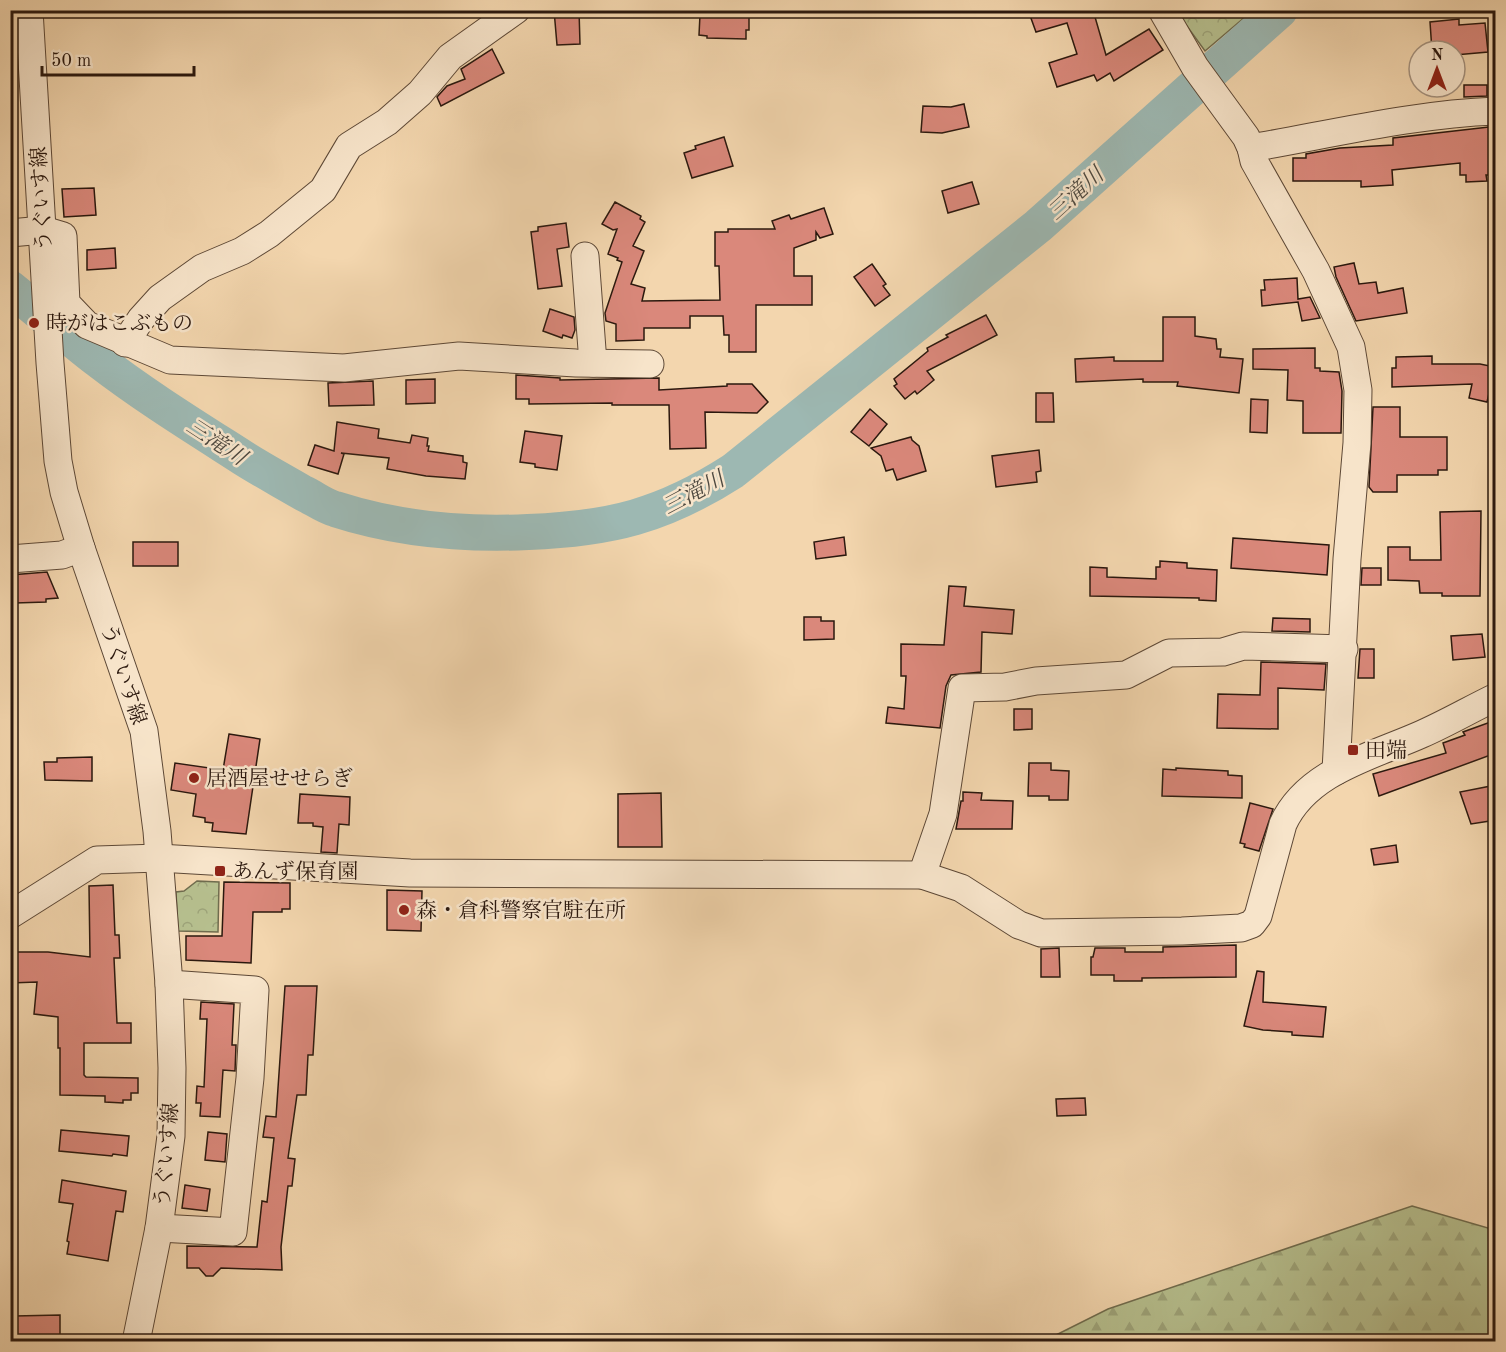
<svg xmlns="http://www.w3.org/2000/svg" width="1506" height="1352" font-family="'Old Standard TT','Noto Serif JP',serif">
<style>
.forest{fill:url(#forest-firs);stroke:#706c4e;stroke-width:1.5}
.park{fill:url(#park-crowns);stroke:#706c4e;stroke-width:1.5}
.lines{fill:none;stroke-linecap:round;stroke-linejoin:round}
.river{stroke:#9db8b2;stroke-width:36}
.building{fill:#da887b;stroke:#2b180e;stroke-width:1.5}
.minor-casing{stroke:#5d4836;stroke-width:29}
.minor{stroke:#f7e4ca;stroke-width:27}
.poi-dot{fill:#8f2418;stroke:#f7e4ca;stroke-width:2}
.labels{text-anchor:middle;stroke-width:5;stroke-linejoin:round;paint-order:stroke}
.street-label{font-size:21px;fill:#2b180e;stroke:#f7e4ca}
.poi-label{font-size:21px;fill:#2b180e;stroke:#f7e4ca;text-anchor:start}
.water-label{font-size:22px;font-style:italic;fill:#4d483f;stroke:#f7e4ca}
</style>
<defs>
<pattern id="forest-firs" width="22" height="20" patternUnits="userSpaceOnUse" patternTransform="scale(1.5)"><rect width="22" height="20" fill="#b6bf8e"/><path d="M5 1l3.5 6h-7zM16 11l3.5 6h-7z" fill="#9da379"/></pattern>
<pattern id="park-crowns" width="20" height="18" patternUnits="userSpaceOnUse" patternTransform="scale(1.5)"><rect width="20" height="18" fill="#b6bf8e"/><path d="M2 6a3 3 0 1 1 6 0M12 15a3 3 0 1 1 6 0" fill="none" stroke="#9da379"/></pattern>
</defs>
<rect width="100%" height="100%" fill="#f3d6ae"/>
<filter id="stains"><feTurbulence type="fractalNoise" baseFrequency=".00333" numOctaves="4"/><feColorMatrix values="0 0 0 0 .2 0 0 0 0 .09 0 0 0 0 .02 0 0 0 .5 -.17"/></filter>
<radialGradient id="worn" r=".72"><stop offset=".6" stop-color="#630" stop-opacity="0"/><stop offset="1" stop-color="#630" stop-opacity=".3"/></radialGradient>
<!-- forest -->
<polygon class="forest" points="1412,1206 1495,1230 1495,1341 1044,1341 1108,1309"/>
<!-- park -->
<g class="park">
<polygon points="1176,11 1252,11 1205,51"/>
<polygon points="197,881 219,882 218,932 178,931 176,892 184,891"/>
</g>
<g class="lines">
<!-- river -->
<path class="river" d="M10,288C40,312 68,337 98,360C142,394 190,424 237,454C258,468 281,480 303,493C314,498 324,506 335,509C397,529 463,535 528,532C610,529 663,516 733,471L1038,226L1280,10"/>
</g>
<!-- building -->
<g class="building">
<polygon points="554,10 579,10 580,44 557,45"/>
<polygon points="706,10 749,10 749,30 746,30 746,39 707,38 707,36 699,35 700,15 706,15"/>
<polygon points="1028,10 1093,10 1106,55 1149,29 1163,50 1114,81 1110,73 1097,81 1094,75 1057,87 1049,63 1077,54 1067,23 1036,32"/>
<polygon points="1459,19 1459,25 1485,23 1488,52 1455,55 1455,51 1432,51 1430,22"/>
<polygon points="492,49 504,73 441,106 437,97 447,86 465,79 461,69"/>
<polygon points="1464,85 1487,85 1487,96 1464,97"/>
<polygon points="964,104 969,127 942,133 921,132 923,106 951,107"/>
<polygon points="1489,127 1496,128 1496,152 1492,152 1492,175 1486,175 1487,181 1466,182 1466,175 1460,175 1460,163 1392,170 1393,185 1361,187 1361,181 1293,181 1293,158 1306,158 1306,154 1340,148 1393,145 1393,138"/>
<polygon points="724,137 733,166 692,178 684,153 696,149 695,146"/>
<polygon points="972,182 979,204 948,213 942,191"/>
<polygon points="94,188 96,215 64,217 62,189"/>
<polygon points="615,202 641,216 640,219 645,222 633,246 644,251 631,284 645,288 642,301 720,300 719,266 715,266 715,232 728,232 728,229 775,229 772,221 789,215 791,219 824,208 833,234 820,238 816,232 816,240 794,248 794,276 812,276 812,305 756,305 756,352 729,352 729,335 724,335 723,316 690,316 690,328 644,328 644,340 616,341 616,324 606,321 605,313 622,262 617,260 618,258 608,254 617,229 613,230 602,224"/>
<polygon points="566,223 569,247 557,249 562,286 538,289 531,232 538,231 538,227"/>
<polygon points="115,248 116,268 87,270 87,250"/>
<polygon points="1354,263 1359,284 1376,282 1378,293 1403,288 1407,313 1356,321 1336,277 1334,267"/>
<polygon points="872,264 886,284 883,286 890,295 875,306 854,277"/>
<polygon points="1297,278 1298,299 1310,297 1320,318 1302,321 1298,302 1262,306 1261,290 1265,290 1264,280"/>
<polygon points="550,309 574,317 575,330 572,338 563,335 562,338 543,331"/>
<polygon points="986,315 997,335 927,371 934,380 917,394 915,391 905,399 894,386 897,384 894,379 928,351 927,348 948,337 946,335"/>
<polygon points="1163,317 1195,317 1195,336 1216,339 1217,349 1221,349 1220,357 1243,359 1239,393 1177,386 1178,382 1143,382 1143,379 1076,382 1075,359 1114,357 1114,361 1163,361"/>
<polygon points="1315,348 1315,368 1320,368 1320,371 1339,372 1342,391 1341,433 1303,433 1303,401 1287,400 1288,370 1253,369 1253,349"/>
<polygon points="1432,356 1432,364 1480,364 1495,367 1487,402 1469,398 1472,384 1392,387 1392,368 1396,368 1396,357"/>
<polygon points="516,375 560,378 560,380 659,378 659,390 727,386 727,384 752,384 768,402 757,413 705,412 706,448 670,449 669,405 612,405 612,403 529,404 529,399 516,399"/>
<polygon points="435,379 435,403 406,404 406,380"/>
<polygon points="373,381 374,405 329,406 328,383"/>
<polygon points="1036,393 1053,393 1054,422 1036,422"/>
<polygon points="1251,399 1268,400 1267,433 1250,432"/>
<polygon points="1373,407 1400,407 1400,437 1447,437 1447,470 1438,470 1438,475 1397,475 1397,492 1373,492 1369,487"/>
<polygon points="870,409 887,424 869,446 851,432"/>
<polygon points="337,422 379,429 378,438 410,443 412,435 428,438 427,446 429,446 428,451 463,456 463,462 467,463 465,479 426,476 387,469 389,458 341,453 344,454 338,474 308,465 315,445 334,451"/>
<polygon points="525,431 562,436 557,470 535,467 535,464 520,462"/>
<polygon points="911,437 912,440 919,446 926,471 897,480 893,469 886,471 881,456 871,448"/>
<polygon points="1039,450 1041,471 1036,472 1037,482 996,487 992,456"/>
<polygon points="1481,511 1480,596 1442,596 1442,593 1420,593 1419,581 1388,580 1388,547 1410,547 1410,560 1441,560 1440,512"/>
<polygon points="844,537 846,555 816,559 814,542"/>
<polygon points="1233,538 1329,545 1327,575 1231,568"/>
<rect x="133" y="542" width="45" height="24"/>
<polygon points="1160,561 1187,563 1187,568 1217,570 1216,601 1199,600 1199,598 1090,596 1090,567 1107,568 1107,577 1156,579 1156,567 1160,567"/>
<polygon points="1362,568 1381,568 1381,585 1361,585"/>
<polygon points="47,572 58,598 46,599 46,602 15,603 15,601 10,601 10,575"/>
<polygon points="949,586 966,587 964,606 1014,610 1012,634 982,632 981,672 951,675 946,686 940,728 886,723 888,707 904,709 906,676 901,676 901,644 944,645"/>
<polygon points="804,617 821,617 821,621 834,621 834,639 804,640"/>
<polygon points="1273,618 1310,619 1310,632 1272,631"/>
<polygon points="1482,634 1485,657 1453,660 1451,636"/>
<polygon points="1360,649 1374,649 1374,678 1358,678"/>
<polygon points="1261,662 1326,664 1324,690 1278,688 1278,729 1217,728 1218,694 1260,695"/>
<polygon points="1014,709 1032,709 1032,729 1014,730"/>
<polygon points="1496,720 1496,753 1379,796 1373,774 1446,753 1443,743 1465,735 1463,732"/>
<polygon points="229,734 260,739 246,834 212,831 213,823 205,822 205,818 193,816 196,794 171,790 175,763 223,770"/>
<polygon points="92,757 92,781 45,780 44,762 57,762 57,758"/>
<polygon points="1029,763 1051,763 1051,770 1069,771 1068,800 1049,800 1049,796 1028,796"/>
<polygon points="1176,768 1228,771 1228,775 1242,776 1242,798 1162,796 1163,769 1176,770"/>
<polygon points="1496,785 1496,820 1471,824 1460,792"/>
<polygon points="963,792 982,793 981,800 1013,801 1012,829 956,829 961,801 963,801"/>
<polygon points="661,793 662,847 618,847 618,794"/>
<polygon points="300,794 350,797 349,825 339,824 337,853 321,852 323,827 313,826 313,823 298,823"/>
<polygon points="1250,803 1273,809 1259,851 1244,847 1245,844 1240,843"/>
<polygon points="1396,845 1398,862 1374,865 1371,849"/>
<polygon points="224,882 290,883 290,909 282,909 282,912 253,912 251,963 186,960 186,936 222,936"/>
<polygon points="113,885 115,935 119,935 120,958 114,958 117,1023 131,1023 131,1043 84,1043 84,1075 86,1077 138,1078 138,1093 131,1093 131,1100 123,1100 123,1103 105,1102 105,1096 60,1095 60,1048 58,1048 58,1017 34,1014 37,982 10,983 10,952 48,952 90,957 89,886"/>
<polygon points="387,890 422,891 421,931 387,930"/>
<polygon points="1236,945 1236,977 1142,978 1142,981 1114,981 1114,975 1091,975 1091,957 1093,957 1095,948 1125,948 1125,952 1163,952 1163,947"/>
<polygon points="1059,948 1060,977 1041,977 1041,949"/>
<polygon points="1257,971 1264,972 1263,1002 1326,1007 1323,1037 1292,1035 1292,1032 1263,1030 1244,1026"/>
<polygon points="285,986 317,986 313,1055 308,1055 306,1095 297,1095 288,1158 295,1159 292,1186 288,1186 281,1247 282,1270 221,1268 213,1276 206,1276 199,1268 187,1268 187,1246 257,1247 262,1201 267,1202 274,1138 263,1137 266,1116 276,1117"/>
<polygon points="201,1002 234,1004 232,1045 236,1045 235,1071 223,1070 220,1117 200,1116 201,1103 196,1103 197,1086 204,1087 207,1019 200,1019"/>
<polygon points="1085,1098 1086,1115 1057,1116 1056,1099"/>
<polygon points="61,1130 129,1136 127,1156 113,1154 112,1156 59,1151"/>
<polygon points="208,1132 227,1134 225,1162 205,1160"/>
<polygon points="62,1180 126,1191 123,1212 116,1211 108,1261 67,1254 69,1242 67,1241 73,1204 59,1202"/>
<polygon points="185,1185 210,1189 207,1211 182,1208"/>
<polygon points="60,1315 60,1341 16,1341 15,1316"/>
</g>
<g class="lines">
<defs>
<g id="minor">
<polyline points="29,10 50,363 58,461 64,492 81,548 144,731 157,831 169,984 172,1068 171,1136 159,1228 136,1342"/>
<polyline points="1162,10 1195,67 1246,137 1251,148 1254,161 1316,271 1351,347 1358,390 1357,443 1347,559 1336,771"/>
<path d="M1251,148C1332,134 1414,114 1496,111"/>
<polyline points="10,233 43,230 63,236 66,303 87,325 170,360 344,368 459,356 576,363 650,364"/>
<polyline points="585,256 593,363"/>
<polyline points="125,343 141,319 160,298 202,268 242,251 269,234 323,190 349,146 387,122 420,93 450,57 516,10"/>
<polyline points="10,559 62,555 81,548"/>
<polyline points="922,875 943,814 962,688 1005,687 1036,681 1126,675 1169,653 1223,652 1243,646 1344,649"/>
<path d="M10,915L97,860L159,858L410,873L922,875L961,888L1019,925L1041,933L1182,931L1241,928L1252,924L1258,916L1283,824C1307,771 1373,756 1422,734C1447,723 1471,709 1496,697"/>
<polyline points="159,1228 233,1232 250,1078 255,990 169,984"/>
</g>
</defs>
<!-- minor casing -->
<use href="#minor" class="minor-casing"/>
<!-- minor -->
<use href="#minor" class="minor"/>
</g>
<!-- markers -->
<g class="poi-dot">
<circle cx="34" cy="323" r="6"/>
<rect x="1347" y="744" width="12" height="12" rx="3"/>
<circle cx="194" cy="778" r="6"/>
<rect x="214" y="865" width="12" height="12" rx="3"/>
<circle cx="404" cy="910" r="6"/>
</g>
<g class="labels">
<!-- street labels -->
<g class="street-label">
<text transform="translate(41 199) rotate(-93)" y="7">うぐいす線</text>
<text transform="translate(124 674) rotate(72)" y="7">うぐいす線</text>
<text transform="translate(166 1155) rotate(-85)" y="7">うぐいす線</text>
</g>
<!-- poi labels -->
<g class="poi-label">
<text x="46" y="330">時がはこぶもの</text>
<text x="1365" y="757">田端</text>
<text x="206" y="785">居酒屋せせらぎ</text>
<text x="232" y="878">あんず保育園</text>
<text x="416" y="917">森・倉科警察官駐在所</text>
</g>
<!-- water labels -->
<g class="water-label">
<text transform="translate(1075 193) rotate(-42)" y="8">三滝川</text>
<text transform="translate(217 441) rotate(33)" y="8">三滝川</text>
<text transform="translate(693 492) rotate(-28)" y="8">三滝川</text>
</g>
</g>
<!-- margin -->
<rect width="1506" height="1352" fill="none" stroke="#f3d6ae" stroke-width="36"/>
<rect x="12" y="12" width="1482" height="1328" fill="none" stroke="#2b180e" stroke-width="3"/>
<rect x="18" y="18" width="1470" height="1316" fill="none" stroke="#2b180e" stroke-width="1.5"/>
<!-- north arrow -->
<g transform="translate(1437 69)"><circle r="28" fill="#f7e4ca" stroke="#a5927f" stroke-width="1.5"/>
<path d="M0-4.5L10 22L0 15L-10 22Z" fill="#8f2418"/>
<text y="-9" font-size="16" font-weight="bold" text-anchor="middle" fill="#2b180e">N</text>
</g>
<!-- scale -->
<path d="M42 66v9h152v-9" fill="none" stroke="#2b180e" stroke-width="3"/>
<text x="51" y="66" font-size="18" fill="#2b180e" stroke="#f7e4ca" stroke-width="4.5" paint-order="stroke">50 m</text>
<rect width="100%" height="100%" filter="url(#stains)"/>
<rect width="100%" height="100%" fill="url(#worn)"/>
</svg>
